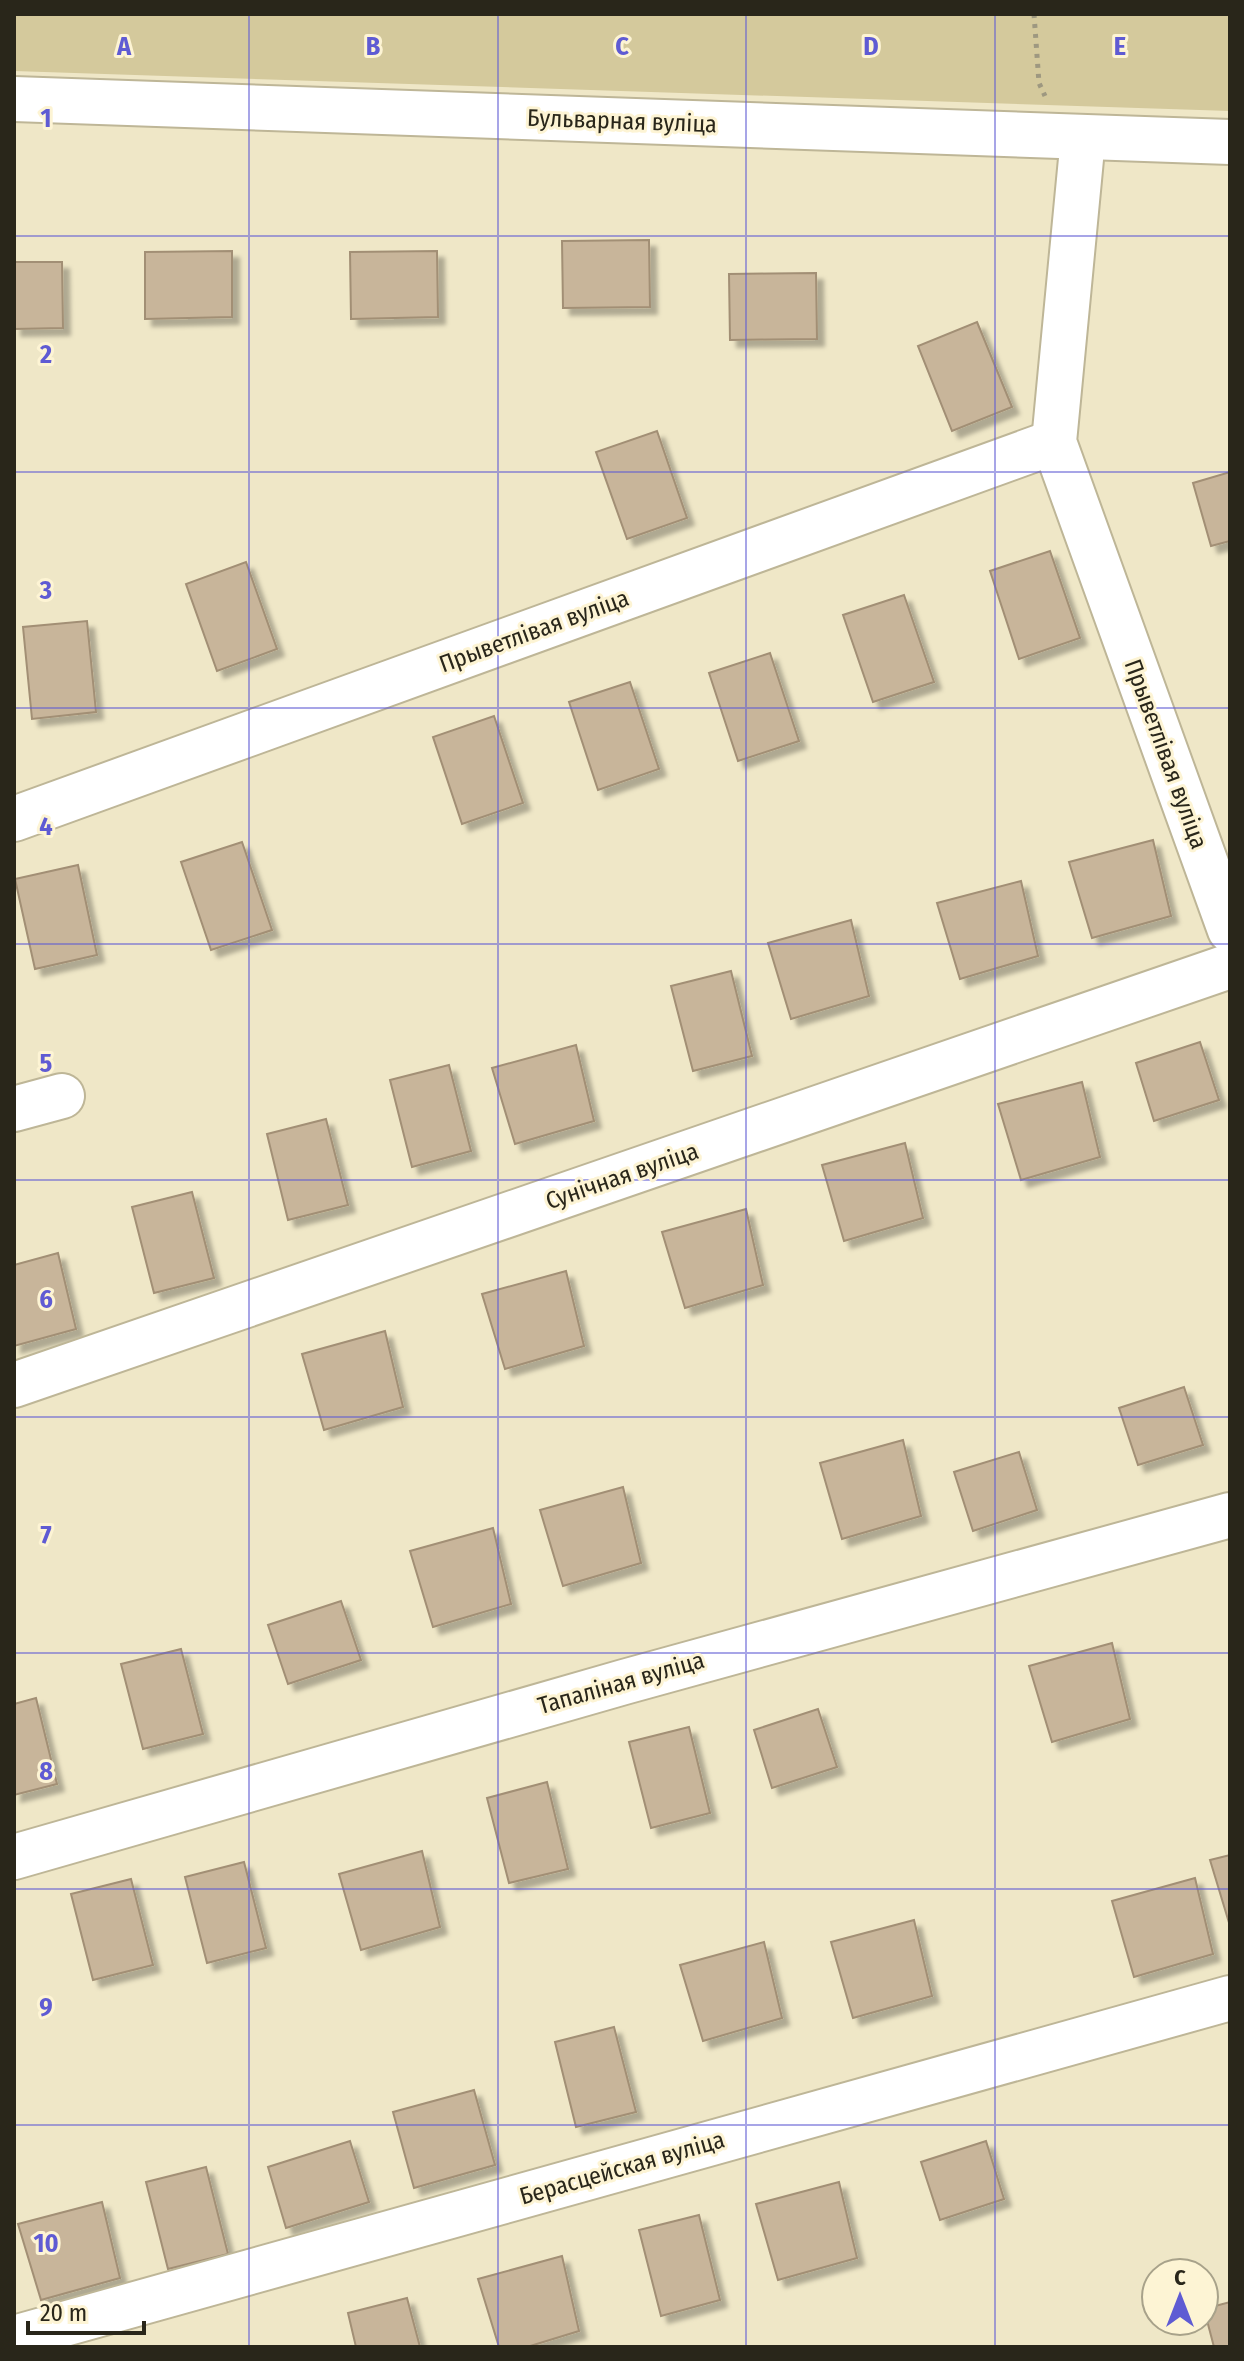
<svg xmlns="http://www.w3.org/2000/svg" width="1244" height="2361" font-family="'Fira Sans Condensed',sans-serif">
<style>
.green{fill:#d4c99c}
.building{fill:#c8b59a;stroke:#a28f75;stroke-width:2;filter:url(#shadow)}
.lines{fill:none;stroke-linecap:round;stroke-linejoin:round}
.minor-casing{stroke:#beb697;stroke-width:48}
.path{stroke:#9e9880;stroke-width:5;stroke-dasharray:4 6;stroke-linecap:butt}
.minor{stroke:#fff;stroke-width:44}
.grid{fill:none;stroke:#5f5bd3;stroke-width:2;stroke-opacity:0.55}
.labels{text-anchor:middle;stroke-width:6;stroke-linejoin:round;paint-order:stroke}
.street-label{font-size:24px;fill:#29261a;stroke:#fdf4d4}
.grid-label{font-size:26px;text-anchor:middle;font-weight:bold;fill:#5f5bd3;stroke:#fdf4d4;stroke-width:6;stroke-linejoin:round;paint-order:stroke}
</style>
<defs>
<filter id="shadow"><feDropShadow dx="7" dy="7" stdDeviation="2" flood-color="#0004"/></filter>
</defs>
<rect width="100%" height="100%" fill="#efe7c7"/>
<!-- green -->
<polygon class="green" points="14,14 1230,14 1230,111 14,71"/>
<!-- building -->
<g class="building">
<polygon points="649,240 650,307 563,308 562,241"/>
<polygon points="232,251 232,317 145,319 145,252"/>
<polygon points="437,251 438,317 351,319 350,252"/>
<polygon points="14,262 62,262 63,328 14,329"/>
<polygon points="816,273 817,339 730,340 729,274"/>
<polygon points="977,322 1012,407 952,431 918,346"/>
<polygon points="657,431 687,518 627,539 596,452"/>
<polygon points="1230,472 1230,541 1211,546 1193,483"/>
<polygon points="1050,551 1080,638 1019,659 990,571"/>
<polygon points="246,562 277,649 217,671 186,584"/>
<polygon points="904,595 934,682 873,702 843,615"/>
<polygon points="87,621 96,712 32,719 23,627"/>
<polygon points="770,653 799,741 738,761 709,673"/>
<polygon points="630,682 659,769 598,790 569,702"/>
<polygon points="494,716 523,803 462,824 433,737"/>
<polygon points="1153,840 1171,916 1092,938 1069,862"/>
<polygon points="242,842 272,930 211,950 181,862"/>
<polygon points="78,865 97,955 35,969 15,879"/>
<polygon points="1021,881 1038,956 960,979 937,903"/>
<polygon points="851,920 869,996 791,1019 768,943"/>
<polygon points="731,971 752,1056 693,1071 671,986"/>
<polygon points="1200,1042 1219,1100 1154,1121 1136,1063"/>
<polygon points="576,1045 594,1121 515,1144 492,1068"/>
<polygon points="449,1065 471,1151 412,1167 390,1080"/>
<polygon points="1082,1082 1100,1157 1021,1180 998,1104"/>
<polygon points="326,1119 348,1205 288,1220 267,1134"/>
<polygon points="905,1143 923,1218 844,1241 822,1165"/>
<polygon points="192,1192 214,1278 154,1293 132,1207"/>
<polygon points="746,1209 763,1285 685,1308 662,1232"/>
<polygon points="58,1253 76,1329 14,1346 14,1265"/>
<polygon points="566,1271 584,1346 505,1369 482,1294"/>
<polygon points="385,1331 403,1407 324,1430 302,1354"/>
<polygon points="1184,1387 1203,1445 1138,1465 1119,1408"/>
<polygon points="903,1440 921,1516 842,1539 820,1463"/>
<polygon points="1019,1452 1037,1510 973,1531 954,1472"/>
<polygon points="623,1487 641,1563 563,1586 540,1510"/>
<polygon points="493,1528 511,1604 433,1627 410,1551"/>
<polygon points="341,1601 361,1660 288,1684 268,1625"/>
<polygon points="1112,1643 1130,1719 1052,1742 1029,1666"/>
<polygon points="181,1649 203,1734 143,1749 121,1664"/>
<polygon points="36,1698 57,1784 14,1795 14,1704"/>
<polygon points="818,1709 837,1767 772,1788 754,1730"/>
<polygon points="689,1727 710,1813 651,1828 629,1742"/>
<polygon points="547,1782 568,1869 509,1883 487,1798"/>
<polygon points="422,1851 440,1927 361,1950 339,1874"/>
<polygon points="1230,1855 1230,1926 1210,1860"/>
<polygon points="244,1862 266,1948 207,1963 185,1877"/>
<polygon points="1195,1878 1213,1954 1134,1977 1112,1901"/>
<polygon points="131,1879 153,1965 93,1980 71,1894"/>
<polygon points="914,1920 932,1996 853,2018 831,1942"/>
<polygon points="764,1942 782,2018 703,2041 680,1965"/>
<polygon points="614,2027 636,2112 576,2127 555,2042"/>
<polygon points="474,2090 495,2165 414,2188 393,2112"/>
<polygon points="350,2141 369,2202 286,2228 268,2167"/>
<polygon points="986,2141 1004,2199 940,2220 921,2162"/>
<polygon points="206,2167 228,2254 168,2269 146,2182"/>
<polygon points="839,2182 857,2258 778,2280 756,2204"/>
<polygon points="102,2202 120,2278 41,2300 18,2224"/>
<polygon points="699,2215 720,2300 661,2316 639,2230"/>
<polygon points="562,2256 579,2331 527,2347 499,2347 478,2279"/>
<polygon points="407,2298 420,2347 356,2347 348,2313"/>
<polygon points="1230,2302 1230,2347 1214,2347 1204,2309"/>
</g>
<g class="lines">
<defs>
<g id="minor">
<polyline points="14,99 1230,142"/>
<polyline points="1083,138 1054,442 1230,930"/>
<polyline points="14,819 1054,442"/>
<polyline points="14,1109 62,1096"/>
<polyline points="14,1385 1230,966"/>
<polyline points="14,1857 624,1682 1230,1515"/>
<polyline points="14,2338 1230,1998"/>
</g>
</defs>
<!-- minor casing -->
<use href="#minor" class="minor-casing"/>
<!-- path -->
<polyline class="path" points="1034,14 1039,83 1045,96"/>
<!-- minor -->
<use href="#minor" class="minor"/>
</g>
<!-- grid -->
<path class="grid" d="M249,14V2347M498,14V2347M746,14V2347M995,14V2347M14,236H1230M14,472H1230M14,708H1230M14,944H1230M14,1180H1230M14,1417H1230M14,1653H1230M14,1889H1230M14,2125H1230"/>
<g class="labels">
<!-- street labels -->
<g class="street-label">
<text transform="translate(622 121) rotate(2)" y="8">Бульварная вуліца</text>
<text transform="translate(534 631) rotate(-20)" y="8">Прыветлівая вуліца</text>
<text transform="translate(1166 754) rotate(70)" y="8">Прыветлівая вуліца</text>
<text transform="translate(622 1176) rotate(-19)" y="8">Сунічная вуліца</text>
<text transform="translate(621 1683) rotate(-16)" y="8">Тапаліная вуліца</text>
<text transform="translate(622 2168) rotate(-16)" y="8">Берасцейская вуліца</text>
</g>
</g>
<g class="grid-label">
<text x="124" y="55">A</text>
<text x="373" y="55">B</text>
<text x="622" y="55">C</text>
<text x="871" y="55">D</text>
<text x="1120" y="55">E</text>
<text x="46" y="127">1</text>
<text x="46" y="363">2</text>
<text x="46" y="599">3</text>
<text x="46" y="835">4</text>
<text x="46" y="1072">5</text>
<text x="46" y="1308">6</text>
<text x="46" y="1544">7</text>
<text x="46" y="1780">8</text>
<text x="46" y="2016">9</text>
<text x="46" y="2252">10</text>
</g>
<!-- border -->
<rect width="1244" height="2361" fill="none" stroke="#29261a" stroke-width="32"/>
<!-- north arrow -->
<g transform="translate(1180 2297)"><circle r="38" fill="#fdf4d4" stroke="#a8a28a" stroke-width="2"/>
<path d="M0-6L14 30L0 20L-14 30Z" fill="#5f5bd3"/>
<text y="-12" font-size="22" font-weight="bold" text-anchor="middle" fill="#29261a">С</text>
</g>
<!-- scale -->
<path d="M28 2321v12h116v-12" fill="none" stroke="#29261a" stroke-width="4"/>
<text x="40" y="2321" font-size="24" fill="#29261a" stroke="#fdf4d4" stroke-width="6" paint-order="stroke">20 m</text>
</svg>
